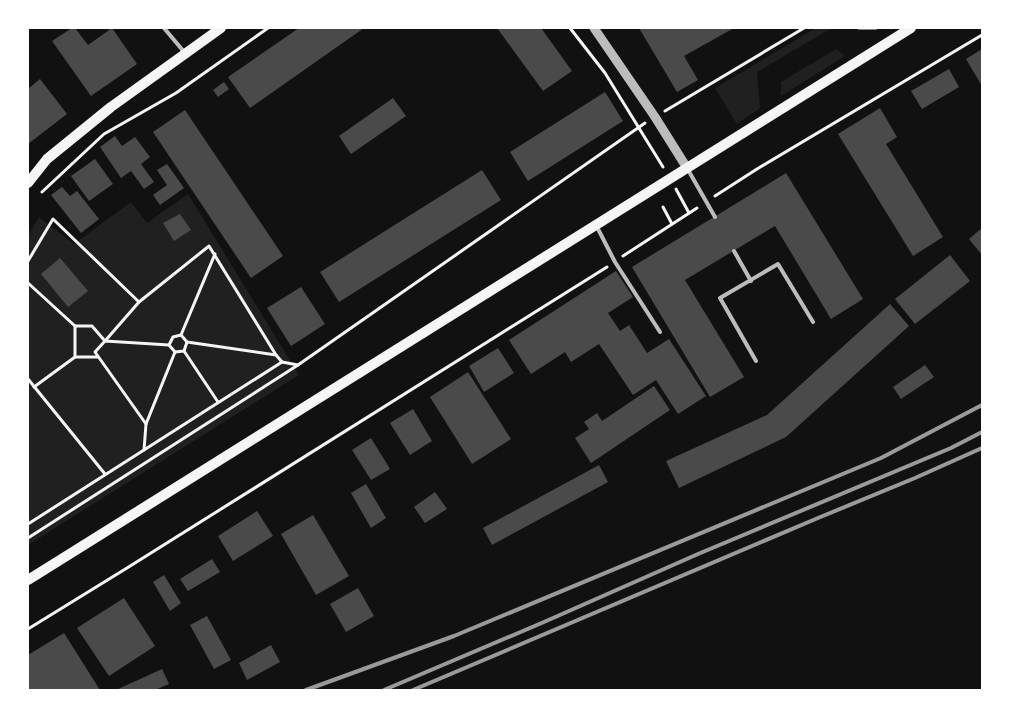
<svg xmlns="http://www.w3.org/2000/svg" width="1010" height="718" font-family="Lora,serif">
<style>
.green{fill:#202020}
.building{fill:#4a4a4a}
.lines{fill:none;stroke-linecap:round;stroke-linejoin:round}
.path{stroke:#f5f5f5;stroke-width:3}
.service{stroke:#bcbcbc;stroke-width:4}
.tertiary{stroke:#bcbcbc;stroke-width:9}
.secondary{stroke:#f5f5f5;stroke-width:10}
.rail{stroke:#9a9a9a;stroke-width:4}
</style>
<rect width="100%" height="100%" fill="#111"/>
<!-- green -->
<g class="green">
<polygon points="816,28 832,28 757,72 760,108 737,124 715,88"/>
<polygon points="836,49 845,56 781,96 781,82"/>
<polygon points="188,194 299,375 28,545 28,236 39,217 74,244 131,202 147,223"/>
</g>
<!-- building -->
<g class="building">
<polygon points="72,28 75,28 88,45 112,28 137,64 91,96 52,41"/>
<polygon points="299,28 364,28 250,108 228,77"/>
<polygon points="497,28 541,28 572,71 543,91"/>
<polygon points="639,28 734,28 684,56 698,80 677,92"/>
<polygon points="982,49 982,86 966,59"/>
<polygon points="949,69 959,87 922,109 911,91"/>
<polygon points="40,79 67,114 28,144 28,89"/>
<polygon points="224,82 229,89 218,97 213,90"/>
<polygon points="605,92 623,121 528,181 510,152"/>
<polygon points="393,98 406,116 351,154 339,136"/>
<polygon points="880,108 897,137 886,144 943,237 913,256 838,134"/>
<polygon points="185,110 283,256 251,278 153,132"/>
<polygon points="115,136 122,146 135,137 150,157 141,164 154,182 144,189 131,171 121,178 100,147"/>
<polygon points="95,159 113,184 89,201 71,176"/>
<polygon points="167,164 184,188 160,205 153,195 167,185 157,170"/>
<polygon points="482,170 501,200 339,302 320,272"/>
<polygon points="786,173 863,299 831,319 775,226 685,280 744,377 710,397 632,267"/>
<polygon points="62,187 70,196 77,191 99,219 81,233 51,195"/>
<polygon points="180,214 191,230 174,241 163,223"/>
<polygon points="982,228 982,255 969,239"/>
<polygon points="950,255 970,281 915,324 895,299"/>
<polygon points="60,258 88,291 68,307 41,274"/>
<polygon points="616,271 633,297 608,313 620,331 629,325 647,353 669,339 706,396 678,414 656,380 633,395 599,344 571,362 565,352 531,374 509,340"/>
<polygon points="301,287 325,324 291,346 267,308"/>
<polygon points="890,304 909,326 786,437 679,488 666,461 767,415"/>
<polygon points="498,348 514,373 484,392 469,366"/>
<polygon points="925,365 934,377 901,399 893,387"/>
<polygon points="468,372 511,439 472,464 430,397"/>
<polygon points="654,386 670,410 591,463 575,438 589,429 584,422 597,413 602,421"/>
<polygon points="413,409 432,441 410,455 390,423"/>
<polygon points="371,438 390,469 371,480 352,450"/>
<polygon points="599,465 608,482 492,545 483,528"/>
<polygon points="366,484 386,518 371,528 351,493"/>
<polygon points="435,492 447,509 425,523 414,507"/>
<polygon points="257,511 273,536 233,561 218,536"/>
<polygon points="313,515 349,576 316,595 281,534"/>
<polygon points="212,559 220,572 188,591 180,579"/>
<polygon points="164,575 181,603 170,611 153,582"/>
<polygon points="358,588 374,616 346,632 330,604"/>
<polygon points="124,598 155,646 109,676 77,628"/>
<polygon points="207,616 231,660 214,669 190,625"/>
<polygon points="64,633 100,690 28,690 28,655"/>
<polygon points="271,645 280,662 247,680 239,663"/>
<polygon points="162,669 169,684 155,690 116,690"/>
</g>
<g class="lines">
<!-- path -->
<g class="path">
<polyline points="570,28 605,73 663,167"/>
<polyline points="859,28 876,28"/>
<polyline points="665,111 804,28"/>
<polyline points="676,189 689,213"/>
<polyline points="42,192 104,134 176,93 268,28"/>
<polyline points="715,196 757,169 982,35"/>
<polyline points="663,207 672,224"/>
<polyline points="623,256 697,208"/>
<polyline points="28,261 53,219 139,302 209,246 276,355 282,362"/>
<polyline points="28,283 75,326 92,326 105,341 139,302"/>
<polyline points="75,326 75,357 98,357"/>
<polyline points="181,335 215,254"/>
<polygon points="181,335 187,342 184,351 175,352 169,345 173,337"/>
<polyline points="187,342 276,355"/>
<polyline points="184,351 218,402"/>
<polyline points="28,379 105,474"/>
<polyline points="34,387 75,357"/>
<polyline points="146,424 95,352 105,341 169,345"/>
<polyline points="144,450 146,424 175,352"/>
<polyline points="28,524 282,362 298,365"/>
<polyline points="28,538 298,365 645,123"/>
<polyline points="28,629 127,568 607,267"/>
</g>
<!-- service -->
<g class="service">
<polyline points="164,28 185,53"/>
<polyline points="687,168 715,217"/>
<polyline points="597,227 615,262 660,332"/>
<polyline points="734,251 751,281"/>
<polyline points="756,361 720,298 778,264 813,322"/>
</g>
<!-- tertiary -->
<polyline class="tertiary" points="594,28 655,117 687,168"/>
<!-- secondary -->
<g class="secondary">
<polyline points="28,183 47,159 111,107 221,28"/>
<polyline points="28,580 911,28"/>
</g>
<!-- rail -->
<g class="rail">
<polyline points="306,690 454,636 881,458 982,405"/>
<polyline points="384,690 544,622 698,554 951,448 982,432"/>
<polyline points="413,690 818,518 915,478 982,448"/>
</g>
</g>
<!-- border -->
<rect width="1010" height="718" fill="none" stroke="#ffffff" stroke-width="58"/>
</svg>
